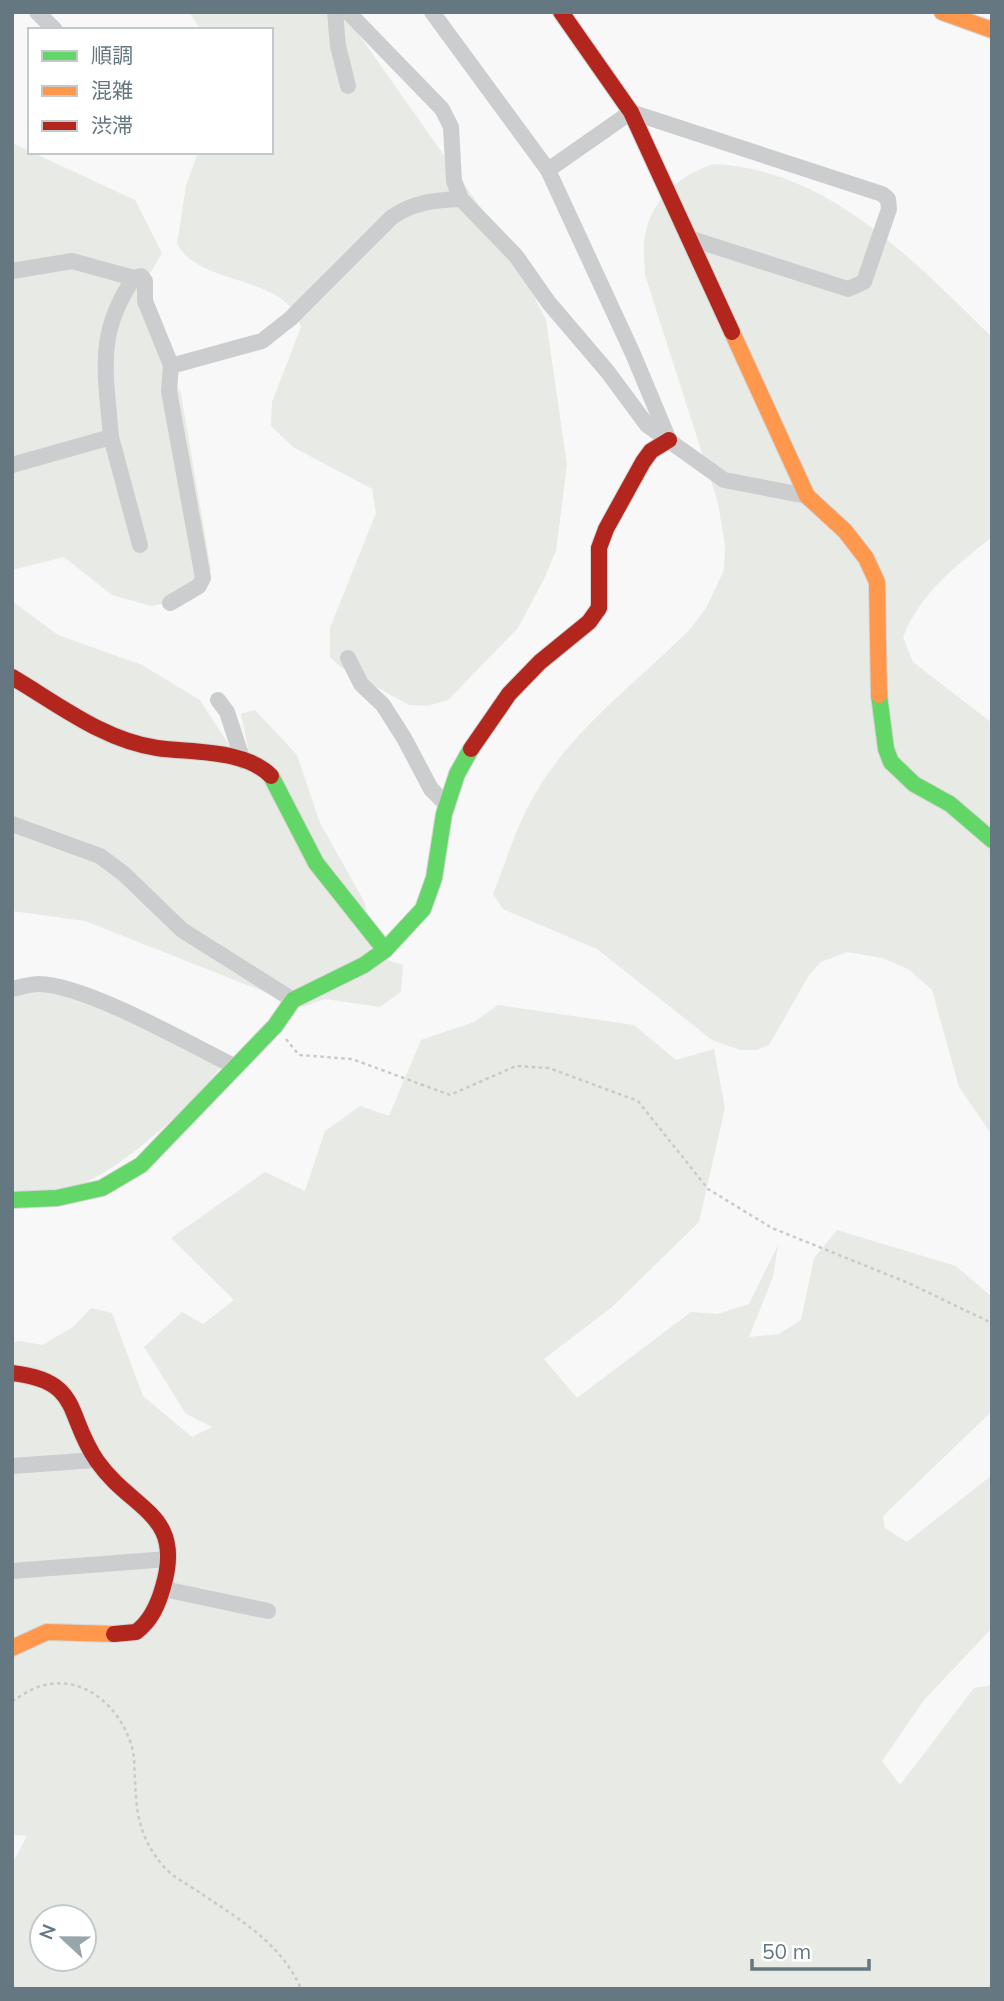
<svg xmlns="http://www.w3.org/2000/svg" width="1004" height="2001" font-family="Mulish,'Noto Sans JP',sans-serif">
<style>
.green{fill:#e8eae5;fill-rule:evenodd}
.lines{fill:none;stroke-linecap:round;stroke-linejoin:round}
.fast-casing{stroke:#d4d5d6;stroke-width:18}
.slow-casing{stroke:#d4d5d6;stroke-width:18}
.jam-casing{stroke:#d4d5d6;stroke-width:18}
.path{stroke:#c9cacb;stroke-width:2.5;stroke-dasharray:3.5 3.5;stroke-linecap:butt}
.street{stroke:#cbcdce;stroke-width:16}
.fast{stroke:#63d668;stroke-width:16}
.slow{stroke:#ff974d;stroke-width:16}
.jam{stroke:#b3261e;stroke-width:16}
</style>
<rect width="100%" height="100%" fill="#f8f8f8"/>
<!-- green -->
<g class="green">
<path d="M189,12H343L512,252L546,320L567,465L556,551L543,581L518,628L448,700L427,706L409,705L342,668L330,657V628L376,513L372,489L293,447L271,426L272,402L301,327C286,272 203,289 177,244L186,186L198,152H271V30H201Z"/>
<polygon points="12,143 135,200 162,253 137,296 181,394 211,570 184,600 151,606 112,595 64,557 12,570"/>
<path d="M714,164C831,170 913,261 992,337V537C955,567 921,592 903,637L913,662L992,723V1135L959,1087L932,990L908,969L882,958L847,952L821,962L809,975L769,1045L757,1050H740L712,1040L597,949L503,909L493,894C505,865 514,833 529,805C566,733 635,685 691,628L706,608L724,570L725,546L718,503L645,275C645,262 642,248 645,236C651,199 681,174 714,164Z"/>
<polygon points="12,601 58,635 142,665 200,700 229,745 248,748 241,714 255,710 297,755 320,823 365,903 372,955 403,965 401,992 380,1007 325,999 303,1007 85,921 12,911"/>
<path d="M12,980H59L226,1059C203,1096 122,1170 81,1184C60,1191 34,1191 12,1195Z"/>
<path d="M498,1005L634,1025L676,1060L714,1049L725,1108L699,1222L612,1307L544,1359L577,1398L691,1312L717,1314L749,1304L778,1245L773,1277L749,1337L779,1334L801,1320L814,1258L837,1230L956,1266L992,1297V1411L883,1516L885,1528L907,1542L992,1475V1628L924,1700L882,1761L900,1785L974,1688L992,1685V1989H12V1864L27,1836L12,1835V1343L20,1341L42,1345L73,1327L91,1308L112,1313L143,1396L192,1437L212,1427L186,1414L144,1347L182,1312L203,1324L234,1300L171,1238L265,1172L305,1191L325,1131L360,1106L389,1116L421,1040L474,1022ZM42,1917H84V1959H42Z"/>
</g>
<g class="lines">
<defs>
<g id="fast">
<polyline points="879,695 886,749 891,762 914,784 950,804 992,840"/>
<polyline points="271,776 316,863 385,950"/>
<polyline points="12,1200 57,1198 102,1188 141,1165 275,1026 293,1000 364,965 385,950 423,909 434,878 444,814 457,774 471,749"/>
</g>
<g id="slow">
<polyline points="942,12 992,30"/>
<polyline points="732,332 807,496 845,531 866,558 877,582 879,695"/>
<polyline points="12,1648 47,1632 114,1634"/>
</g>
<g id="jam">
<polyline points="561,12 631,112 732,332"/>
<path d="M12,677C58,704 103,740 157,748C192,753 245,749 271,776"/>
<polyline points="471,749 509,694 540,662 589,622 599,608 599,548 606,529 643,462 651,451 669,440"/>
<path d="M12,1373C83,1381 65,1415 97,1461C132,1511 185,1513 163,1587C158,1605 151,1621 136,1632L114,1634"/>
</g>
</defs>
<!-- fast casing -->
<use href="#fast" class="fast-casing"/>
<!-- slow casing -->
<use href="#slow" class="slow-casing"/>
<!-- jam casing -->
<use href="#jam" class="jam-casing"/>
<!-- path -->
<g class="path">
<polyline points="286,1039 299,1055 352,1059 450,1095 516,1066 549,1068 638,1101 708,1189 772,1228 906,1282 992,1323"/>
<path d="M12,1701C21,1696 31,1689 41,1686C84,1673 121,1708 132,1747C135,1757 134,1769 135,1779C136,1814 140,1839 164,1867C173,1877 187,1884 199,1892C238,1919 281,1942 301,1989"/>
</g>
<!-- street -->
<g class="street">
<polyline points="37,12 55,30"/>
<polyline points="335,12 338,46 348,86"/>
<polyline points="348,12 442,109 451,127 454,181 461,199 516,256 549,303 607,371 647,425 724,480 807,496"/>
<polyline points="432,12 548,170 633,354 669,440"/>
<polyline points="548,170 631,112 882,194 888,199 889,209 864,282 848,289 692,239"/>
<path d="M12,271L72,261L134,278C95,334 106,373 111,437L12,465"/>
<path d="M134,278L141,276L145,281V301L171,365L178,364L262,341L290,319L392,217C414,202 435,200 461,199"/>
<polyline points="111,437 140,545"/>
<polyline points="170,603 199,586 203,578 169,391 171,365"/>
<polyline points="348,658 361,684 383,705 404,738 431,789 447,805"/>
<polyline points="218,700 227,712 243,761"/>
<polyline points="12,824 100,856 124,874 182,930 293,1000"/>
<path d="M12,989C21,987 30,984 39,984C87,985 189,1044 236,1067"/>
<polyline points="12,1466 95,1460"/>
<polyline points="12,1571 168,1559"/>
<polyline points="164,1589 268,1611"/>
</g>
<!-- fast -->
<use href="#fast" class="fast"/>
<!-- slow -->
<use href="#slow" class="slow"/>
<!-- jam -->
<use href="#jam" class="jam"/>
</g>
<!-- border -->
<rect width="1004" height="2001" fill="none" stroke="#657881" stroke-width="28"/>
<!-- legend -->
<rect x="28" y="28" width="245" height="126" fill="#ffffff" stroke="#c1c9cd" stroke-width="2"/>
<rect x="42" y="51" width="35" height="10" fill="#63d668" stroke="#c1c9cd" stroke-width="2"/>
<text x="91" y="63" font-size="21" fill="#657881">順調</text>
<rect x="42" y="86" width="35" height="10" fill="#ff974d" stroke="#c1c9cd" stroke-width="2"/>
<text x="91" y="98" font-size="21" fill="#657881">混雑</text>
<rect x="42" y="121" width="35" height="10" fill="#b3261e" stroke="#c1c9cd" stroke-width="2"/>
<text x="91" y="133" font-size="21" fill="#657881">渋滞</text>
<!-- north arrow -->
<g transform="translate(63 1938) rotate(292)"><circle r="33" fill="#ffffff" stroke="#c1c9cd" stroke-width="2"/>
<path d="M0-5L12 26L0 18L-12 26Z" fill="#98a5ab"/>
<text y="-10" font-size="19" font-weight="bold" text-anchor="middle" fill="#657881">N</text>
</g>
<!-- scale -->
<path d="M752 1959v10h117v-10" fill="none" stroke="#657881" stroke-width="3.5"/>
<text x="762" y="1959" font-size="21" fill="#657881" stroke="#ffffff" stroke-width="5" paint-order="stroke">50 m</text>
</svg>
